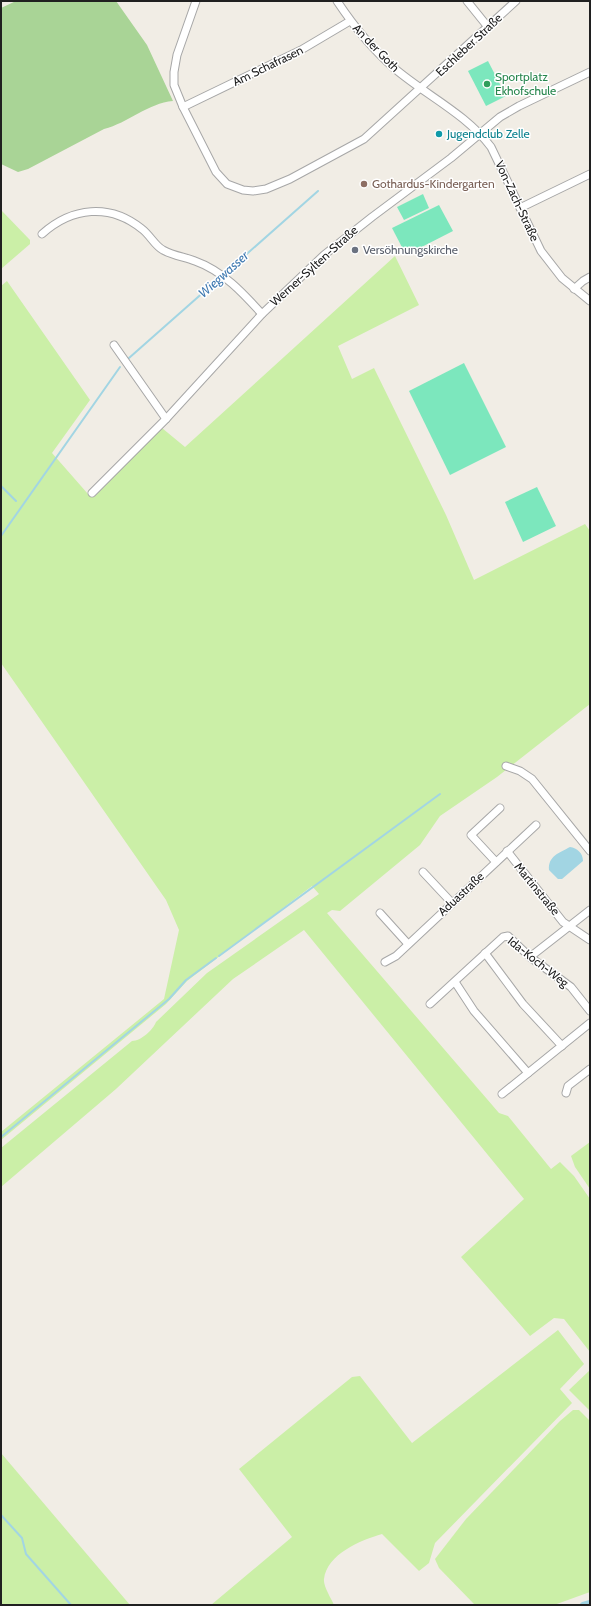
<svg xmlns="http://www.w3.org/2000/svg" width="591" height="1606" font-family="Cabin,sans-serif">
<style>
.grass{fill:#cbefa7}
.forest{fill:#a9d496}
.pitch{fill:#7ce7bd}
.water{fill:#a2d5e3}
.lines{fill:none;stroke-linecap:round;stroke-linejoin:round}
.stream{stroke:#a2d5e3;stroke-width:2}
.canal{stroke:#a2d5e3;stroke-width:6}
.minor-casing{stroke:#a7a7a7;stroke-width:9}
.minor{stroke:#fff;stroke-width:7}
.leisure-dot{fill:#2e9e5b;stroke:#fff;stroke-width:1.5}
.culture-dot{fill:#0f9aa8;stroke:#fff;stroke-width:1.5}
.education-dot{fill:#8d6e63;stroke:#fff;stroke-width:1.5}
.worship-dot{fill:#6b7280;stroke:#fff;stroke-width:1.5}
.labels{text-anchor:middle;stroke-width:3;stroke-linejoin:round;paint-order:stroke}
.street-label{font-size:12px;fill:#202020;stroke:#fff}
.leisure-label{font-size:12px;fill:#27864d;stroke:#fff;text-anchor:start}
.culture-label{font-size:12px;fill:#0d838f;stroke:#fff;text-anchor:start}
.education-label{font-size:12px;fill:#785e54;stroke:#fff;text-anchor:start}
.worship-label{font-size:12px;fill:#5b616d;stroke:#fff;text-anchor:start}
.water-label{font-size:13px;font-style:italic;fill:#407ab1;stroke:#fff}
</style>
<rect width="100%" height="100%" fill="#f1ede5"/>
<!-- grass -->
<g class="grass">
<polygon points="1,210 30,240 30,244 1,269"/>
<path d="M395,256L419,305L338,346L352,379L374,368L446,515L474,580L585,524L590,531V704L497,777L440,816L420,845L340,911L332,910L327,913L499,1113L508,1116L551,1169L560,1162L574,1176L590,1199V1352L564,1319L554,1318L530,1336L461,1257L524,1199L304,930L233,979L116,1089L1,1187V1148L132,1041C141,1041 153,1030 156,1022L207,973L319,894L312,886L187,981L166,1004L1,1140V1132L164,999L179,930L166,900L1,663V286L7,281L90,400L52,453L88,494L94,497L162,428L185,447Z"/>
<polygon points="590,1142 590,1189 575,1167 571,1156"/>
<path d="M558,1330L584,1364L560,1389L572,1403L435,1543L429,1563L419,1571L382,1534C361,1540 327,1554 324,1579C323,1586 331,1598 334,1605H211L292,1537L239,1469L352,1377L360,1376L412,1443Z"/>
<polygon points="590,1370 590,1411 569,1390"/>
<polygon points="573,1410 579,1410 590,1421 590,1592 554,1605 475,1605 439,1568 435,1559 466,1519 560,1421"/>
<polygon points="1,1453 130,1605 1,1605"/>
</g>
<!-- forest -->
<path class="forest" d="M16,1H116L147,45L173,101C148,103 128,123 104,129L28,169L18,172L1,164V8Z"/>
<!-- pitch -->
<g class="pitch">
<polygon points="488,61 506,96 486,106 468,71"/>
<polygon points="423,194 429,208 404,220 397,207"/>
<polygon points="439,205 453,231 406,255 392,228"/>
<polygon points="464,363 506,447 450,475 409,391"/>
<polygon points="537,487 556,526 523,542 505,502"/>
</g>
<!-- water -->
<path class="water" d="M570,847C577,848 583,853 583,861L562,879H558L549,870C548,856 559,853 570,847Z"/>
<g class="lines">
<!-- stream -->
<g class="stream">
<polyline points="129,358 318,191"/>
<polyline points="1,486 16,501"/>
<polyline points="1,536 120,367"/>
<polyline points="219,956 440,794"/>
<polyline points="1,1137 169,999 186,980 216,958"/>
<polyline points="1,1515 22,1538 26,1554 71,1605"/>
</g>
<!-- canal -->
<polyline class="canal" points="583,1605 590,1603"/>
<defs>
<g id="minor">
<polyline points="196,1 177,55 174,72 174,85 183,107 216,172 227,184 243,190 253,191 266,189 290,179 364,139 516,1"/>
<path d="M337,1C353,25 372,49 394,68C427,96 465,113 491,147L541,251L562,278L590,301"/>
<polyline points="467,1 488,27"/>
<polyline points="183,107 301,50 350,21"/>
<polyline points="520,208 590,174"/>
<path d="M42,234C72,207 110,203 142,229C150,235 155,246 163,250C174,256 185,257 195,261C223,271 243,293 262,314"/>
<polyline points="574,289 583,281 590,277"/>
<polyline points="114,345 166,419"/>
<polyline points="92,493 166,419 262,314 324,255 372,217 451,158 500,117 519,106 590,72"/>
<polyline points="506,766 520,771 532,779 590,851"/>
<polyline points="507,851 563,922 590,940"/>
<polyline points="496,862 471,835 500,808"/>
<polyline points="423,872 452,903"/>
<polyline points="380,913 408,944"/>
<polyline points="485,953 523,1004 562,1046"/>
<polyline points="530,957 590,910"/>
<polyline points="385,962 396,956 536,825"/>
<polyline points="455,982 474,1011 528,1073"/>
<polyline points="430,1004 503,937 508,936 530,957 571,987 590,1011"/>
<polyline points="566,1093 568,1086 590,1069"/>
<polyline points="502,1094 590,1023"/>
</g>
</defs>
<!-- minor casing -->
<use href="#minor" class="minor-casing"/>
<!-- minor -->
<use href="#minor" class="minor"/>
</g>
<!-- markers -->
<circle class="leisure-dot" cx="487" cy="84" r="4"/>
<circle class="culture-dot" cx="439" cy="134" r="4"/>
<circle class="education-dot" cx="364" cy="184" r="4"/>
<circle class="worship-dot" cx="355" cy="250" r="4"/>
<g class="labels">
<!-- street labels -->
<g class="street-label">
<text transform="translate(469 45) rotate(-43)" y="4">Eschleber Straße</text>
<text transform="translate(376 48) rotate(46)" y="4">An der Goth</text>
<text transform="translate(268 66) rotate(-26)" y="4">Am Schafrasen</text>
<text transform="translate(517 201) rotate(65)" y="4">Von-Zach-Straße</text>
<text transform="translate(314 266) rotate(-42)" y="4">Werner-Sylten-Straße</text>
<text transform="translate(537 889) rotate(51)" y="4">Martinstraße</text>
<text transform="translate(461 894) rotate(-43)" y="4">Aduastraße</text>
<text transform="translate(538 962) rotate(38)" y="4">Ida-Koch-Weg</text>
</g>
<!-- leisure labels -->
<g class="leisure-label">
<text x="495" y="81">Sportplatz<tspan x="495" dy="14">Ekhofschule</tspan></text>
</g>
<!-- culture labels -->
<g class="culture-label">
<text x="447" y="138">Jugendclub Zelle</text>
</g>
<!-- education labels -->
<g class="education-label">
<text x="372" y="188">Gothardus-Kindergarten</text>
</g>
<!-- worship labels -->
<g class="worship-label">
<text x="363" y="254">Versöhnungskirche</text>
</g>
<!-- water labels -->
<g class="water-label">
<text transform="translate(223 274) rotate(-42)" y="5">Wiegwasser</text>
</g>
</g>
<!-- border -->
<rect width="591" height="1606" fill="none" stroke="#202020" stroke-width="4"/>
</svg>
